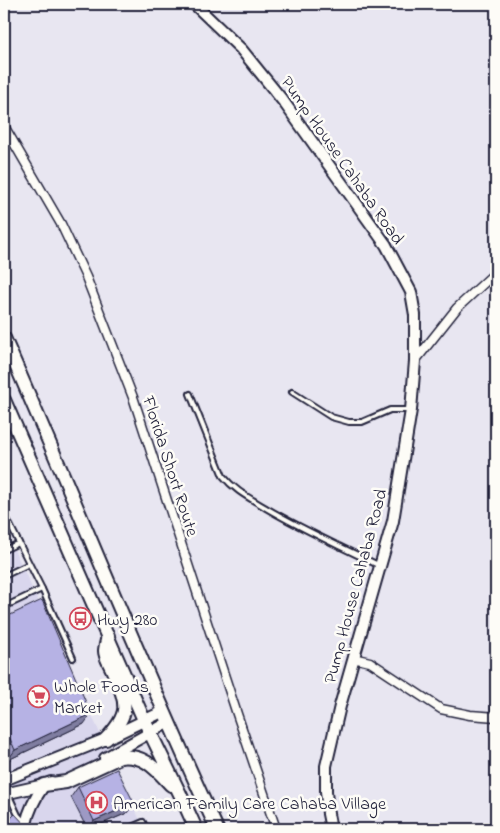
<svg xmlns="http://www.w3.org/2000/svg" width="500" height="833" font-family="'Indie Flower',sans-serif">
<style>
.built{fill:#d9d6ed}
.lines{fill:none;stroke-linecap:round;stroke-linejoin:round}
.service-casing{stroke:#22223b;stroke-width:8}
.minor-casing{stroke:#22223b;stroke-width:11}
.tertiary-casing{stroke:#22223b;stroke-width:14}
.trunk-casing{stroke:#22223b;stroke-width:16}
.service{stroke:#fdfcf7;stroke-width:4}
.minor{stroke:#fdfcf7;stroke-width:8}
.tertiary{stroke:#fdfcf7;stroke-width:10}
.trunk{stroke:#fdfcf7;stroke-width:12}
.wall{fill:#9d99c4;stroke:#22223b}
.shaded-wall{fill:#7f7da0;stroke:#22223b}
.building{fill:#b6b2e4;stroke:#22223b}
.labels{text-anchor:middle;stroke-width:5;stroke-linejoin:round;paint-order:stroke}
.street-label{font-size:18px;fill:#22223b;stroke:#fdfcf7}
.poi-label{font-size:18px;fill:#22223b;stroke:#fdfcf7;text-anchor:start}
</style>
<rect width="100%" height="100%" fill="#e8e6f1"/>
<filter id="ink" filterUnits="userSpaceOnUse"><feTurbulence type="fractalNoise" baseFrequency=".02" numOctaves="2"/><feDisplacementMap in="SourceGraphic" scale="10" xChannelSelector="R" yChannelSelector="G"/><feConvolveMatrix kernelMatrix="1 2 1 2 8 2 1 2 1" color-interpolation-filters="sRGB"/></filter>
<g filter="url(#ink)">
<!-- built -->
<polygon class="built" points="4,528 121,778 144,829 4,829"/>
<g class="lines">
<defs>
<g id="service">
<polyline points="292,392 331,417 349,422 362,422 390,410 410,410"/>
<path d="M190,394L223,476C235,491 250,498 266,508C303,530 342,547 380,566"/>
<polyline points="4,524 8,521 42,589 4,607"/>
<polyline points="4,550 19,543"/>
<polyline points="4,576 29,564"/>
<polyline points="42,589 73,658"/>
<polyline points="4,785 18,815 31,829"/>
<polyline points="127,829 143,822 146,829"/>
</g>
<g id="minor">
<polyline points="4,126 61,224 86,277 134,400 237,714 276,829"/>
<polyline points="415,361 457,308 496,272"/>
<polyline points="353,658 370,662 441,709 470,715 496,717"/>
<polyline points="495,717 496,707"/>
</g>
<g id="tertiary">
<polyline points="194,4 241,49 283,101 386,245 411,292 415,315 415,361 411,410 393,521 340,706 326,766 326,791 328,814 331,829"/>
<polyline points="105,758 169,722"/>
<polyline points="4,780 106,739 164,711"/>
<polyline points="4,794 44,785 51,782"/>
<path d="M26,824C29,809 35,798 44,785"/>
</g>
<g id="trunk">
<path d="M4,338C76,501 142,668 217,829"/>
<polyline points="4,400 144,720 181,796 196,829"/>
<path d="M106,739C133,711 126,702 112,669C110,664 105,657 105,651C105,647 107,641 108,636"/>
<path d="M44,785L66,782L120,757C144,754 155,768 171,785"/>
</g>
</defs>
<!-- service casing -->
<use href="#service" class="service-casing"/>
<!-- minor casing -->
<use href="#minor" class="minor-casing"/>
<!-- tertiary casing -->
<use href="#tertiary" class="tertiary-casing"/>
<!-- trunk casing -->
<use href="#trunk" class="trunk-casing"/>
<!-- service -->
<use href="#service" class="service"/>
<!-- minor -->
<use href="#minor" class="minor"/>
<!-- tertiary -->
<use href="#tertiary" class="tertiary"/>
<!-- trunk -->
<use href="#trunk" class="trunk"/>
</g>
<!-- wall -->
<g class="wall">
<polygon points="4,618 84,724 8,760 4,750"/>
<polygon points="78,787 127,813 90,829 87,829 71,797"/>
</g>
<!-- shaded-wall -->
<g class="shaded-wall">
<polygon points="91,714 84,724 8,760 15,750"/>
<polygon points="134,803 127,813 90,829 88,829 94,821"/>
</g>
<!-- building -->
<g class="building">
<polygon points="42,600 91,714 15,750 4,725 4,633 8,631 4,621 4,618"/>
<polygon points="117,769 134,803 94,821 78,787"/>
<polygon points="15,814 29,829 4,829 4,825"/>
</g>
</g>
<!-- icons -->
<defs>
<symbol id="bus-ring" viewBox="-11 -11 22 22"><circle r="9.5" fill="#fdfcf7" stroke="#d1495b" stroke-width="1.5"/><path d="M-5-6H5V4H4V6H2V4H-2V6H-4V4H-5ZM-3.5-4V0h7V-4ZM-3.5 1.2v1.5H-2V1.2ZM2 1.2v1.5H3.5V1.2Z" fill="#d1495b"/></symbol>
<symbol id="supermarket-ring" viewBox="-11 -11 22 22"><circle r="9.5" fill="#fdfcf7" stroke="#d1495b" stroke-width="1.5"/><path d="M-6-5.5h2.5l.6 2H6L4.5 2H-2.5L-4.4-4H-6ZM-1.5 3.2a1.3 1.3 0 1 0 .1 0ZM3 3.2a1.3 1.3 0 1 0 .1 0Z" fill="#d1495b"/></symbol>
<symbol id="hospital-ring" viewBox="-11 -11 22 22"><circle r="9.5" fill="#fdfcf7" stroke="#d1495b" stroke-width="1.5"/><path d="M-5-5h3v3.5h4V-5h3V5h-3V1.5h-4V5h-3Z" fill="#d1495b"/></symbol>
</defs>
<g fill-rule="evenodd">
<use href="#bus-ring" x="68" y="606" width="25" height="25"/>
<use href="#supermarket-ring" x="26" y="684" width="25" height="25"/>
<use href="#hospital-ring" x="84" y="790" width="25" height="25"/>
</g>
<g class="labels">
<!-- street labels -->
<g class="street-label">
<text transform="translate(343 160) rotate(55)" y="6">Pump House Cahaba Road</text>
<text transform="translate(171 466) rotate(72)" y="6">Florida Short Route</text>
<text transform="translate(355 586) rotate(-75)" y="6">Pump House Cahaba Road</text>
</g>
<!-- poi labels -->
<g class="poi-label">
<text x="97" y="625">Hwy 280</text>
<text x="54" y="692">Whole Foods<tspan x="54" dy="21">Market</tspan></text>
<text x="113" y="809">American Family Care Cahaba Village</text>
</g>
</g>
<!-- margin -->
<rect width="500" height="833" fill="none" stroke="#fdfcf7" stroke-width="20"/>
<rect x="10" y="10" width="480" height="813" fill="none" stroke="#22223b" stroke-width="2" filter="url(#ink)"/>
</svg>
